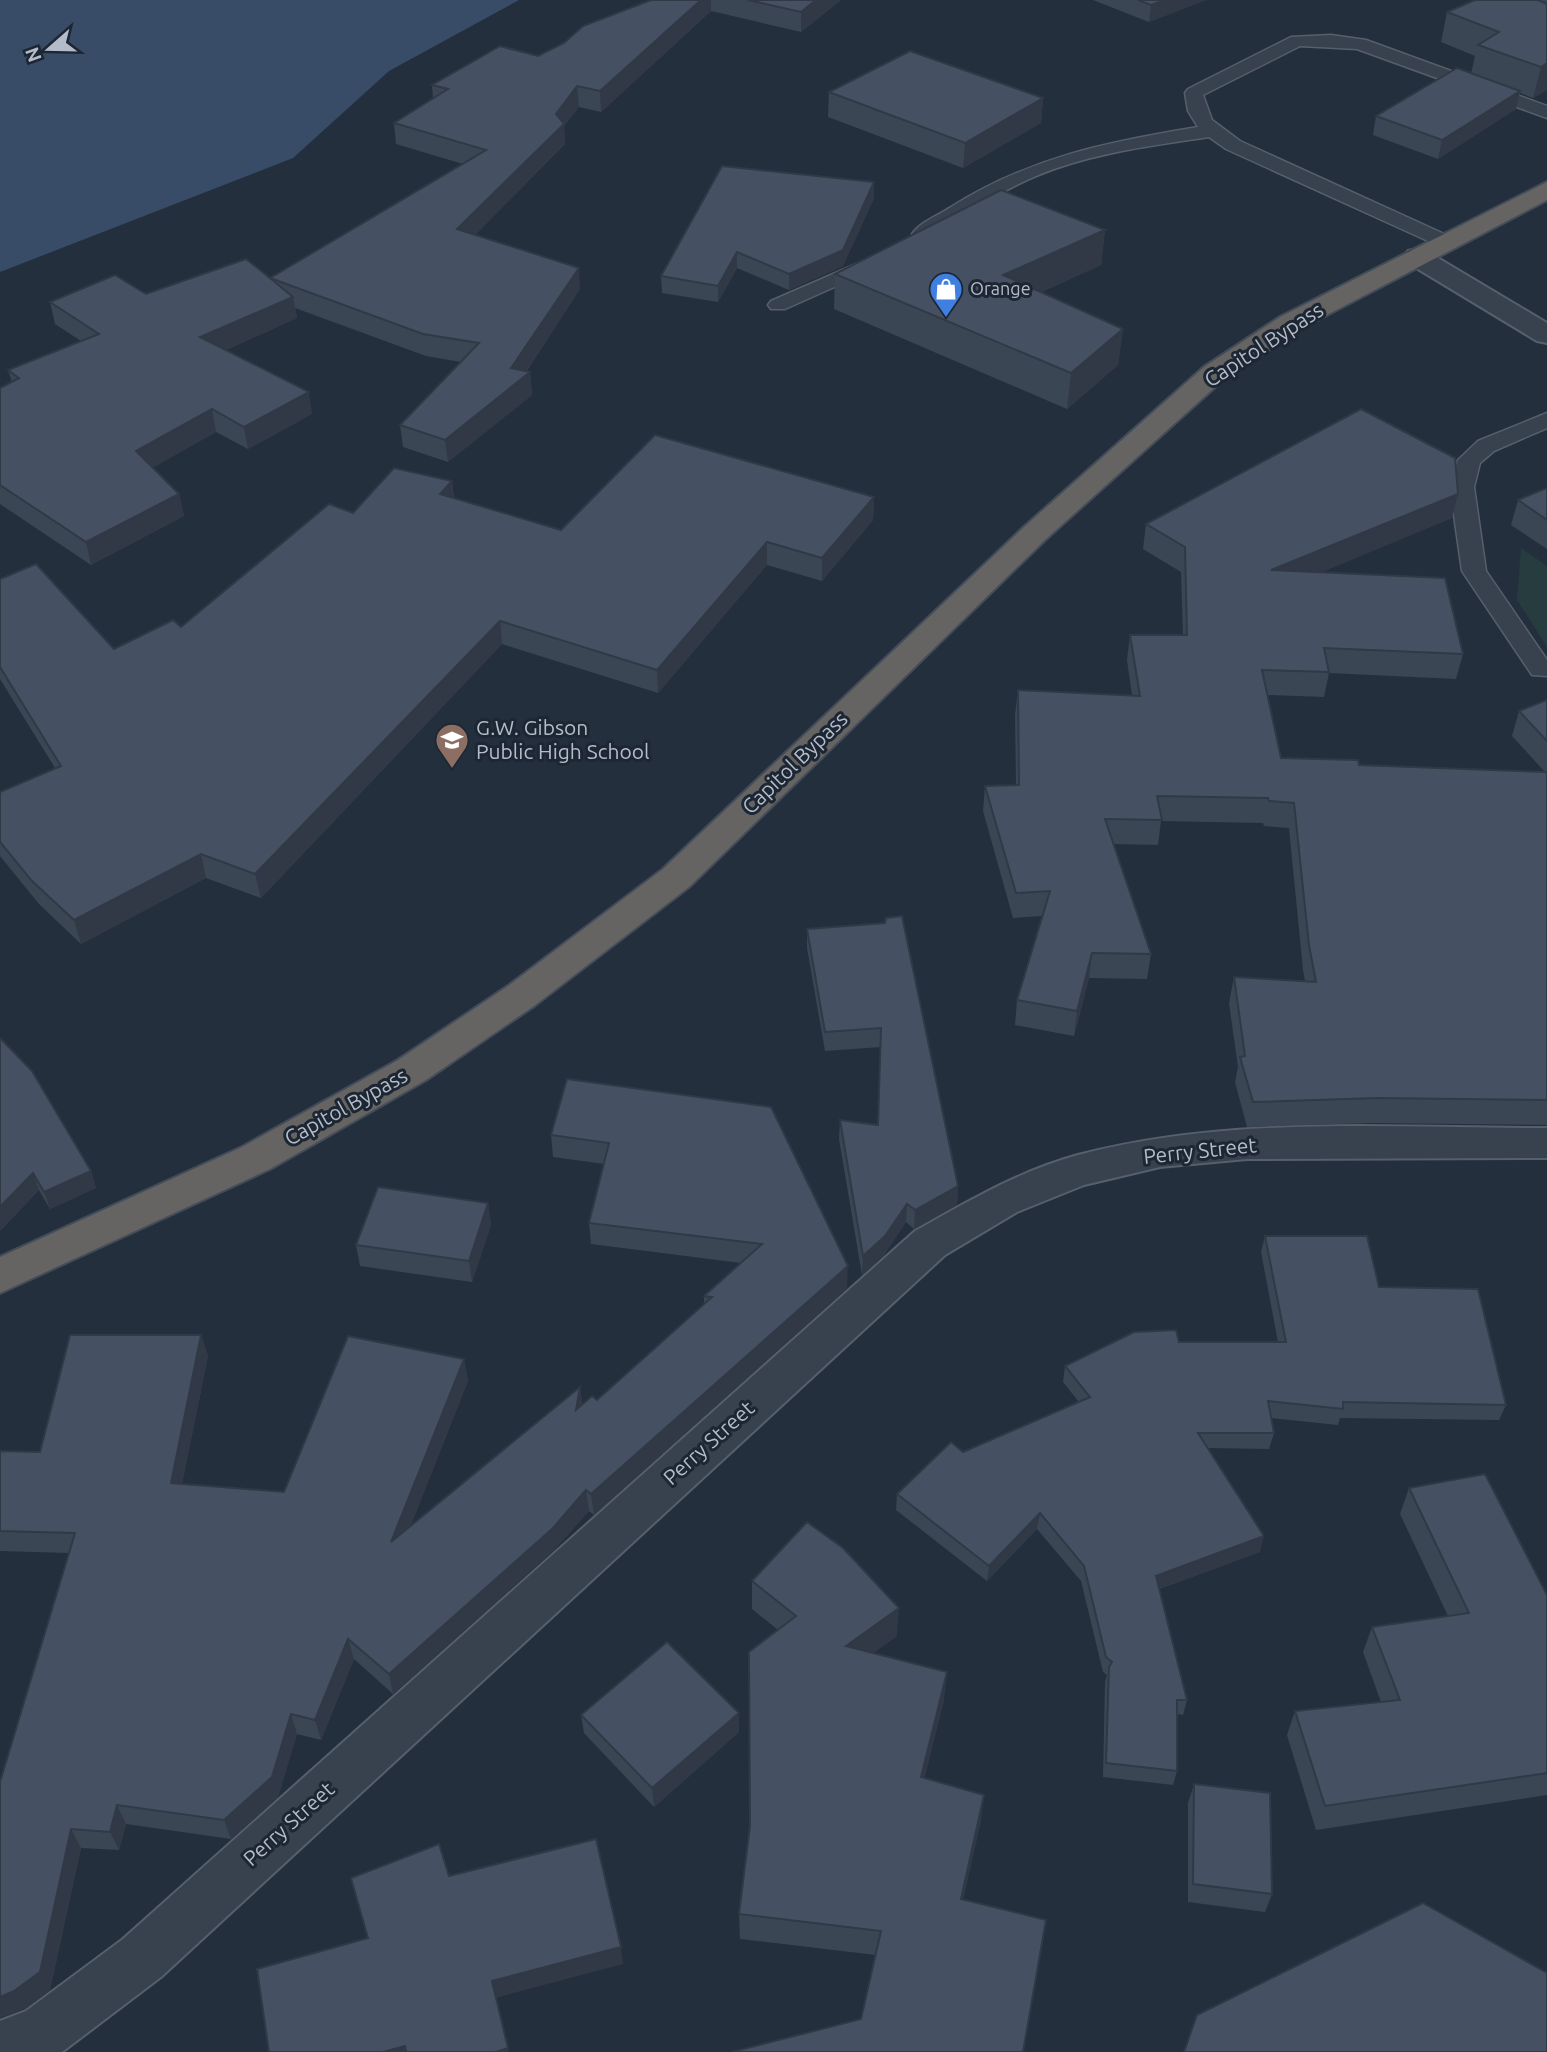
<svg xmlns="http://www.w3.org/2000/svg" width="1547" height="2052" font-family="Ubuntu,sans-serif">
<style>
.green{fill:#263c3f}
.water{fill:#394c67}
.lines{fill:none;stroke-linecap:round;stroke-linejoin:round}
.service-casing{stroke:#565f6c;stroke-width:3}
.minor-casing{stroke:#565f6c;stroke-width:4}
.tertiary-casing{stroke:#565f6c;stroke-width:4}
.trunk-casing{stroke:#434c59;stroke-width:4}
.service{fill:#38414e;fill-rule:evenodd}
.minor{fill:#38414e;fill-rule:evenodd}
.tertiary{fill:#38414e;fill-rule:evenodd}
.trunk{fill:#656462;fill-rule:evenodd}
.wall{fill:#3b4654}
.shaded-wall{fill:#303945}
.building{fill:#455162;stroke:#303945;stroke-width:2}
.labels{text-anchor:middle;stroke-width:6;stroke-linejoin:round;paint-order:stroke}
.far-poi-label{font-size:18px;fill:#b4bcc9;stroke:#1d2633;text-anchor:start}
.street-label{font-size:21px;fill:#b4bcc9;stroke:#1d2633}
.poi-label{font-size:21px;fill:#b4bcc9;stroke:#1d2633;text-anchor:start}
</style>
<rect width="100%" height="100%" fill="#242f3e"/>
<!-- green -->
<polygon class="green" points="1521,548 1547,566 1547,647 1517,600"/>
<!-- water -->
<polygon class="water" points="0,0 519,0 389,71 293,158 0,272"/>
<g class="lines">
<defs>
<g id="service">
<path d="M1331,35L1366,40L1547,106V118L1357,49L1300,46L1203,95L1212,120L1240,141L1453,238L1456,242L1453,246H1439L1226,149L1209,137C1150,146 1091,153 1036,176C998,192 964,216 929,238L922,240L912,234C920,222 939,215 951,207C1031,157 1107,142 1198,127L1188,111L1185,93L1188,89L1291,37Z"/>
<polygon points="870,258 880,264 877,268 785,309 771,309 768,305 771,301"/>
<polygon points="1547,413 1547,428 1494,451 1480,463 1474,487 1486,571 1547,660 1547,676 1532,675 1462,571 1450,487 1458,460 1478,441"/>
</g>
<path id="minor" d="M1547,1128V1158L1247,1159L1160,1167L1084,1185L1017,1212L945,1255L161,1977L62,2052H0V2021L26,2011L123,1939L915,1231C967,1202 1019,1171 1078,1155C1230,1115 1391,1128 1547,1128Z"/>
<polygon id="tertiary" points="1417,249 1426,251 1547,323 1547,343 1537,341 1408,263 1404,257 1408,251"/>
<polygon id="trunk" points="1547,182 1547,200 1300,329 1224,379 1046,539 689,887 534,1006 426,1080 270,1169 0,1293 0,1257 242,1147 398,1060 508,986 663,869 1024,527 1204,367 1280,317"/>
</defs>
<!-- service casing -->
<use href="#service" class="service-casing"/>
<!-- minor casing -->
<use href="#minor" class="minor-casing"/>
<!-- tertiary casing -->
<use href="#tertiary" class="tertiary-casing"/>
<!-- trunk casing -->
<use href="#trunk" class="trunk-casing"/>
<!-- service -->
<use href="#service" class="service"/>
<!-- minor -->
<use href="#minor" class="minor"/>
<!-- tertiary -->
<use href="#tertiary" class="tertiary"/>
<!-- trunk -->
<use href="#trunk" class="trunk"/>
</g>
<!-- wall -->
<g class="wall">
<polygon points="651,0 841,0 801,32 711,11 601,112 579,107 564,126 565,144 475,235 580,289 526,372 530,372 532,395 448,462 403,447 400,425 461,362 426,356 295,308 297,318 226,350 312,414 248,449 216,432 153,467 179,494 184,516 91,565 0,504 0,388 12,382 8,370 81,341 55,324 50,302 146,294 270,278 463,164 396,144 394,123 433,99 432,85 538,56"/>
<polygon points="1093,0 1206,0 1149,22"/>
<polygon points="1475,0 1547,0 1547,90 1533,98 1520,93 1516,109 1438,159 1373,135 1376,116 1471,74 1475,56 1441,42 1447,12"/>
<polygon points="829,92 1043,98 1041,123 963,168 828,117"/>
<polygon points="874,182 874,198 843,266 789,290 737,268 718,302 662,293 661,276"/>
<polygon points="1105,230 1101,265 1041,292 1123,329 1118,365 1067,409 834,309 835,274"/>
<polygon points="452,481 454,498 561,530 874,497 873,520 822,581 767,565 658,693 502,644 261,898 206,878 81,944 39,904 0,856 0,792 55,768 0,679 0,579 114,649 181,627 353,513"/>
<polygon points="1547,488 1547,549 1511,525 1518,500"/>
<polygon points="1458,494 1452,518 1321,572 1463,654 1456,679 1329,673 1324,697 1267,695 1281,758 1359,765 1545,772 1512,736 1519,711 1547,700 1547,1125 1370,1123 1247,1127 1235,1082 1238,1067 1229,1003 1234,977 1305,981 1303,970 1289,828 1264,826 1263,823 1161,821 1158,845 1114,844 1151,954 1147,979 1089,978 1074,1036 1015,1025 1017,1000 1042,916 1013,918 983,811 985,786 1016,785 1015,715 1018,690 1132,695 1127,660 1130,635 1183,635 1181,572 1143,549 1146,524"/>
<polygon points="885,923 958,1186 957,1205 914,1229 906,1222 884,1255 862,1275 839,1139 840,1120 878,1125 881,1047 825,1051 807,948 807,929"/>
<polygon points="0,1038 91,1171 96,1188 50,1209 39,1190 0,1231"/>
<polygon points="567,1079 847,1288 594,1515 589,1511 555,1549 393,1694 354,1659 321,1740 297,1734 278,1797 231,1839 126,1824 119,1850 81,1848 50,1990 25,2009 69,1553 0,1551 0,1451 40,1452 201,1335 208,1356 182,1484 284,1492 464,1359 468,1381 410,1527 580,1387 582,1405 597,1400 704,1304 704,1296 741,1263 591,1244 589,1223 604,1164 553,1157 551,1135"/>
<polygon points="488,1203 491,1225 472,1282 360,1266 356,1245"/>
<polygon points="1265,1236 1379,1287 1506,1405 1499,1420 1340,1418 1338,1425 1271,1418 1274,1433 1269,1449 1208,1448 1260,1552 1159,1589 1187,1700 1183,1715 1177,1714 1177,1771 1173,1785 1103,1777 1105,1682 1107,1675 1103,1672 1081,1581 1037,1529 987,1581 896,1510 897,1494 963,1452 1079,1402 1063,1382 1065,1366 1179,1342 1278,1342 1261,1252"/>
<polygon points="1409,1488 1547,1595 1547,1795 1316,1830 1287,1735 1295,1711 1381,1702 1363,1652 1372,1627 1448,1616 1400,1514"/>
<polygon points="752,1581 897,1636 873,1653 944,1700 924,1778 981,1821 861,2019 876,1955 740,1939 739,1914 778,1630 752,1609"/>
<polygon points="739,1713 739,1732 654,1807 584,1733 581,1715"/>
<polygon points="1194,1784 1272,1894 1265,1912 1188,1902 1188,1803"/>
</g>
<!-- shaded-wall -->
<g class="shaded-wall">
<polygon points="701,0 711,0 711,11 601,112 600,91"/>
<polygon points="816,0 841,0 801,32 801,12"/>
<polygon points="1165,0 1206,0 1149,22 1151,5"/>
<polygon points="1547,63 1547,90 1533,98 1541,67"/>
<polygon points="577,86 579,107 564,126 565,144 459,251 457,229 556,114"/>
<polygon points="1520,91 1516,109 1438,159 1442,140"/>
<polygon points="1043,98 1041,123 963,168 965,143"/>
<polygon points="874,182 874,198 843,266 789,290 789,274"/>
<polygon points="1105,230 1101,265 1001,311 1003,275"/>
<polygon points="737,252 737,268 718,302 718,286"/>
<polygon points="579,268 580,289 520,380 530,372 532,395 448,462 445,440 511,368"/>
<polygon points="293,297 297,318 205,359 200,337"/>
<polygon points="1123,329 1118,365 1067,409 1071,373"/>
<polygon points="309,392 312,414 248,449 244,427"/>
<polygon points="212,409 216,432 142,474 136,451"/>
<polygon points="452,481 454,503 440,494"/>
<polygon points="179,494 184,516 91,565 86,542"/>
<polygon points="1458,494 1452,518 1267,595 1271,570"/>
<polygon points="874,497 873,520 822,581 822,558"/>
<polygon points="767,542 767,565 658,693 657,670"/>
<polygon points="500,621 502,644 261,898 255,874"/>
<polygon points="201,854 206,878 81,944 74,920"/>
<polygon points="1092,953 1089,978 1074,1036 1077,1011"/>
<polygon points="91,1171 96,1188 50,1209 44,1192"/>
<polygon points="33,1173 39,1190 0,1231 0,1207"/>
<polygon points="958,1186 957,1205 914,1229 915,1210"/>
<polygon points="488,1203 491,1225 472,1282 469,1261"/>
<polygon points="907,1204 906,1222 884,1255 862,1275 863,1256"/>
<polygon points="848,1266 847,1288 594,1515 591,1494"/>
<polygon points="201,1335 208,1356 178,1504 171,1483"/>
<polygon points="464,1359 468,1381 396,1563 391,1542"/>
<polygon points="580,1387 582,1408 576,1410"/>
<polygon points="586,1490 589,1511 555,1549 393,1694 389,1674"/>
<polygon points="1040,1513 1037,1529 987,1581 989,1566"/>
<polygon points="1264,1536 1260,1552 1152,1591 1156,1576"/>
<polygon points="899,1608 897,1636 844,1674 846,1646"/>
<polygon points="348,1639 354,1659 321,1740 315,1720"/>
<polygon points="947,1672 944,1700 918,1804 921,1777"/>
<polygon points="739,1713 739,1732 654,1807 652,1788"/>
<polygon points="291,1714 297,1734 278,1797 231,1839 224,1820"/>
<polygon points="984,1795 981,1821 958,1924 961,1899"/>
<polygon points="117,1805 126,1824 119,1850 110,1832"/>
<polygon points="71,1829 81,1848 50,1990 25,2009 0,2018 0,1997"/>
<polygon points="621,1947 623,1964 495,1998 492,1981"/>
<polygon points="405,2046 407,2052 383,2052"/>
<polygon points="508,2048 509,2052 496,2052"/>
</g>
<!-- building -->
<g class="building">
<polygon points="651,0 701,0 600,91 577,86 556,114 564,124 457,229 579,268 511,368 530,372 445,440 400,425 479,343 423,334 270,278 293,297 200,337 309,392 244,427 212,409 136,451 179,494 86,542 0,485 0,388 19,378 8,370 99,334 50,302 115,275 146,294 246,259 270,278 486,150 394,123 448,89 432,85 500,46 538,56 564,43 583,26"/>
<polygon points="748,0 816,0 801,12"/>
<polygon points="1138,0 1165,0 1151,5"/>
<polygon points="1475,0 1538,0 1547,4 1547,63 1541,67 1478,45 1499,32 1447,12"/>
<polygon points="910,51 1043,98 965,143 829,92"/>
<polygon points="1457,68 1520,91 1442,140 1376,116"/>
<polygon points="722,166 874,182 843,250 789,274 737,252 718,286 661,276"/>
<polygon points="1001,190 1105,230 1003,275 1123,329 1071,373 835,274"/>
<polygon points="1361,409 1455,458 1458,494 1271,570 1445,578 1463,654 1324,648 1329,672 1262,670 1281,758 1358,760 1359,765 1547,772 1547,1100 1377,1098 1253,1102 1240,1057 1245,1056 1234,977 1316,982 1309,945 1294,803 1269,801 1268,798 1157,796 1162,820 1105,819 1151,954 1092,953 1077,1011 1017,1000 1050,891 1016,893 985,786 1019,785 1018,690 1140,696 1130,635 1187,635 1185,547 1146,524"/>
<polygon points="655,435 874,497 822,558 767,542 657,670 500,621 255,874 201,854 74,920 31,880 0,842 0,792 61,766 0,667 0,579 36,564 114,649 173,620 181,627 329,504 353,513 394,468 452,481 440,494 561,530"/>
<polygon points="1547,488 1547,520 1518,500"/>
<polygon points="1547,700 1547,741 1519,711"/>
<polygon points="902,916 958,1186 915,1210 907,1204 885,1236 863,1256 840,1120 878,1125 881,1028 825,1032 807,929 885,923 886,918"/>
<polygon points="0,1038 32,1071 91,1171 44,1192 33,1173 0,1207"/>
<polygon points="567,1079 771,1107 848,1266 591,1494 586,1490 552,1529 389,1674 348,1639 315,1720 291,1714 272,1777 224,1820 117,1805 110,1832 71,1829 40,1972 14,1991 0,1997 0,1782 75,1533 0,1531 0,1451 40,1452 70,1335 201,1335 171,1483 284,1492 348,1336 464,1359 391,1542 580,1387 576,1410 592,1396 597,1400 712,1297 704,1296 762,1244 589,1223 609,1143 551,1135"/>
<polygon points="378,1187 488,1203 469,1261 356,1245"/>
<polygon points="1265,1236 1367,1236 1379,1287 1478,1289 1506,1405 1343,1402 1343,1409 1268,1401 1274,1433 1198,1433 1264,1536 1156,1576 1187,1700 1177,1700 1177,1771 1106,1763 1109,1667 1112,1662 1106,1657 1084,1566 1040,1513 989,1566 897,1494 951,1442 963,1452 1090,1397 1065,1366 1134,1332 1176,1330 1179,1342 1286,1342"/>
<polygon points="1485,1474 1547,1595 1547,1773 1325,1806 1295,1711 1400,1700 1372,1627 1469,1613 1409,1488"/>
<polygon points="807,1522 843,1548 899,1608 846,1646 947,1672 921,1777 984,1795 961,1899 1046,1920 1023,2052 732,2052 861,2019 881,1931 739,1914 750,1826 749,1652 796,1616 752,1581"/>
<polygon points="667,1642 739,1713 652,1788 581,1715"/>
<polygon points="1194,1784 1270,1793 1272,1894 1193,1884"/>
<polygon points="596,1839 621,1947 492,1981 508,2048 496,2052 406,2052 405,2046 383,2052 269,2052 257,1969 368,1938 351,1878 439,1844 449,1876"/>
<polygon points="1423,1903 1547,1973 1547,2052 1184,2052 1197,2015"/>
</g>
<!-- icons -->
<defs>
<symbol id="shop-pin" viewBox="-11 -11 22 30"><path d="M0 17L-7.5 6A9.5 9.5 0 1 1 7.5 6Z" fill="#3f7fe0" stroke="#1d2633"/><path d="M-5-2.5h2.3a2.7 3.5 0 0 1 5.4 0H5L5.5 6h-11ZM-1.5-2.5h3a1.5 2.3 0 0 0-3 0Z" fill="#fff"/></symbol>
<symbol id="school-pin" viewBox="-11 -11 22 30"><path d="M0 17L-7.5 6A9.5 9.5 0 1 1 7.5 6Z" fill="#8d6e63" stroke="#1d2633"/><path d="M0-5L7-2L0 1L-7-2ZM-4 1L0 2.5L4 1V4Q0 6-4 4Z" fill="#fff"/></symbol>
</defs>
<g fill-rule="evenodd">
<use href="#shop-pin" x="927" y="270" width="38" height="52"/>
<use href="#school-pin" x="433" y="721" width="38" height="52"/>
</g>
<g class="labels">
<!-- far-poi labels -->
<g class="far-poi-label">
<text x="970" y="295">Orange</text>
</g>
<!-- street labels -->
<g class="street-label">
<text transform="translate(1264 345) rotate(-33)" y="7">Capitol Bypass</text>
<text transform="translate(795 763) rotate(-44)" y="7">Capitol Bypass</text>
<text transform="translate(346 1107) rotate(-29)" y="7">Capitol Bypass</text>
<text transform="translate(1200 1151) rotate(-6)" y="7">Perry Street</text>
<text transform="translate(709 1443) rotate(-42)" y="7">Perry Street</text>
<text transform="translate(289 1824) rotate(-42)" y="7">Perry Street</text>
</g>
<!-- poi labels -->
<g class="poi-label">
<text x="476" y="735">G.W. Gibson<tspan x="476" dy="24">Public High School</tspan></text>
</g>
</g>
<!-- north arrow -->
<g transform="translate(49 49) rotate(250)" stroke="#1d2633" stroke-width="5" paint-order="stroke">
<path d="M0-5L12 26L0 18L-12 26Z" fill="#b4bcc9"/>
<text y="-10" font-size="19" font-weight="bold" text-anchor="middle" fill="#b4bcc9">N</text>
</g>
</svg>
